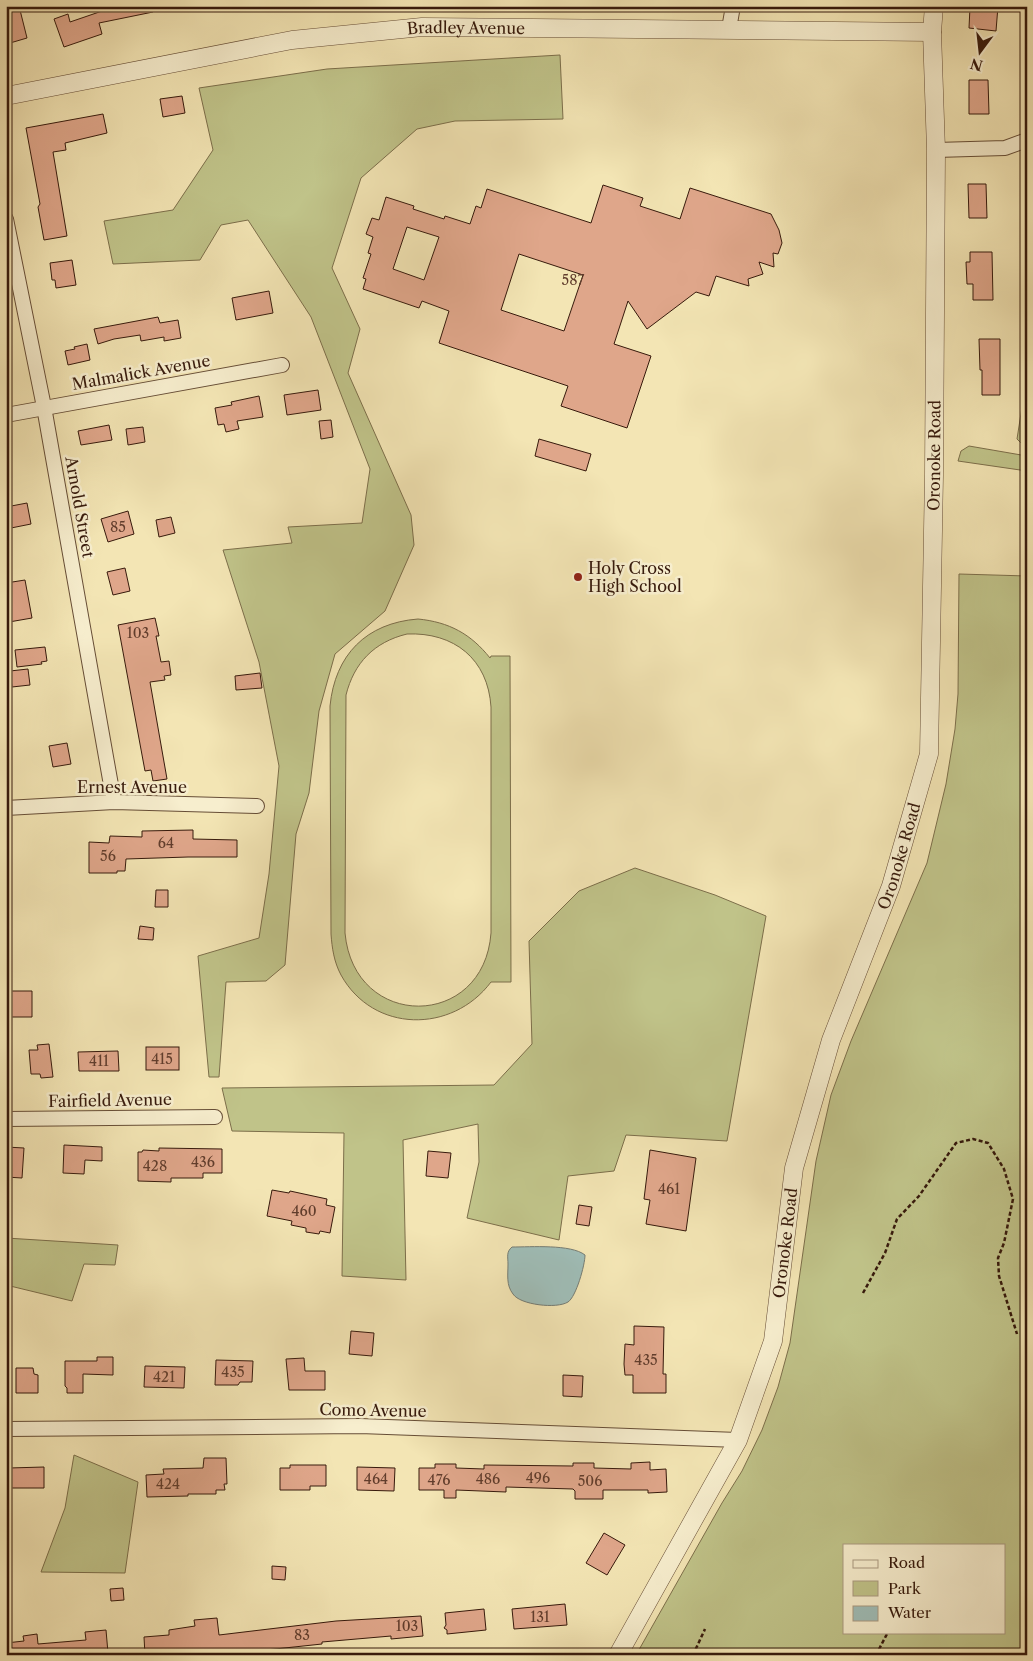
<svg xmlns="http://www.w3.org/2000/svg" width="1033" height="1661" font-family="'Libre Caslon Text',serif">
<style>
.green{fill:#c0c389;stroke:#7c6e4a;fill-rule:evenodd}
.water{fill:#9fbdb7;stroke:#757c73}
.building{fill:#dfa68a;stroke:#371a0c;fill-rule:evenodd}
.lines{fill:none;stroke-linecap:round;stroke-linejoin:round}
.minor-casing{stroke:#664d36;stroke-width:16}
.tertiary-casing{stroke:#664d36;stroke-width:19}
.path{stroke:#371a0c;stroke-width:2.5;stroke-dasharray:4 2.5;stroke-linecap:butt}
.minor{stroke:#f7eece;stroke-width:14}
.tertiary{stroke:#f7eece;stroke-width:18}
.poi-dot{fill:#8f2418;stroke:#f7eece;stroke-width:2}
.labels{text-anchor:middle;stroke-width:5;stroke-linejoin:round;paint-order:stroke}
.number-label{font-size:14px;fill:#613d2c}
.street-label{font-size:16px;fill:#371a0c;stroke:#f7eece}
.poi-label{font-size:16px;fill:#371a0c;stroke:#f7eece;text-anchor:start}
</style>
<rect width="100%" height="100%" fill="#f3e5b4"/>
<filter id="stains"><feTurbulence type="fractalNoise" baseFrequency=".004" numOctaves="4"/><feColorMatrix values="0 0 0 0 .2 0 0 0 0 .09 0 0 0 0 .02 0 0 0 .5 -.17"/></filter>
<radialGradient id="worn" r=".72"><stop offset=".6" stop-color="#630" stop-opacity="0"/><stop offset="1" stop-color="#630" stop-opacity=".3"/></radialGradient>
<!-- green -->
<g class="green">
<polygon points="560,55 563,119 455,121 417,129 361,178 332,268 360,329 348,373 411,515 414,545 385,611 335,654 319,711 309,793 296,834 285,965 266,981 226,982 219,1077 209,1077 198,956 259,938 269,874 279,766 259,662 223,550 292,543 288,527 362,523 370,469 311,317 248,220 221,225 200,260 113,264 104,221 173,210 213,150 199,88 327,69"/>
<polygon points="1027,375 1027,449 1017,439"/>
<polygon points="969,446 1027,456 1027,471 958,461 961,451"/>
<path d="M959,574L1027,576V1655H636L722,1503L742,1471L762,1430L778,1387L790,1343L816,1161L831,1095L851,1041L927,863L946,784L955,729L958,694ZM844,1545H1004V1632H844Z"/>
<path d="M418,619C449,622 471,634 490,658L491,656H510L511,982H491C452,1034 373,1033 341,975C334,962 332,948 331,934L330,706C335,655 366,623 418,619ZM407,634C454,632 488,659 491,707V933C484,1030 354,1031 345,933L346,695C354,663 374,642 407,634Z"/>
<polygon points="635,868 715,895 766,916 727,1141 626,1135 614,1171 568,1176 559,1240 467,1218 479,1162 478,1124 403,1140 406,1280 342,1276 344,1133 232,1131 222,1088 494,1085 532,1044 529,941 579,891"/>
<polygon points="6,1238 118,1245 115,1265 84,1264 72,1301 6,1285"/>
<polygon points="74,1455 138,1482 125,1573 41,1572 65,1508"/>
</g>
<!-- water -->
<path class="water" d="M512,1247C531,1247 571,1244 585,1255C585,1265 576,1297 568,1302C557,1309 520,1305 513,1294C506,1285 508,1275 508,1264C508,1257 506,1252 512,1247Z"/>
<!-- building -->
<g class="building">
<polygon points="6,6 19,6 27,38 10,43 6,27"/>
<polygon points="107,6 153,6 153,12 99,23 102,34 64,47 54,19 68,14 70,22 108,9"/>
<polygon points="981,6 998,6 996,31 969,28 970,7 981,8"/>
<polygon points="969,80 988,80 989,114 969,114"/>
<polygon points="182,96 185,113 163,117 160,99"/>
<polygon points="103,114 107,133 65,143 66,150 53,152 67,236 44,240 38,207 40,204 26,128"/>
<polygon points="968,184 986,184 987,218 969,218"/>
<path d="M603,185L643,198L640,206L680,219L690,188L771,214L779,230L782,243L778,254L773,253L774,267L759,262L763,274L748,279L749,286L716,276L709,296L696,292L647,329L628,301L614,344L651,356L627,428L561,406L568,386L439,343L449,311L422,301L419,308L363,289L366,279L363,278L371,254L368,253L373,237L366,234L372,218L379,220L386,197L414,206L413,209L444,219L445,216L470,224L476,206L481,208L487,189L591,223ZM407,227L439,237L424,280L393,269ZM519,254L583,275L564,331L501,310Z"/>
<polygon points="970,252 992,252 993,300 973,300 973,284 967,284 966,262 970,262"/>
<polygon points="72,260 76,285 56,288 55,280 52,280 50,263"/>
<polygon points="269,291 273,313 236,320 232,298"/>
<polygon points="158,317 160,323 178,320 181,338 164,341 164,337 141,341 140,335 114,339 98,344 94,329"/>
<polygon points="979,339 1000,339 1000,395 982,395 982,370 980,370"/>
<polygon points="87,344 90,360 68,365 65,351 75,349 74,347"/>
<polygon points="318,390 321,410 287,415 284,395"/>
<polygon points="259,396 263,417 237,421 239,429 226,432 224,424 218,425 215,408 232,405 231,402"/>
<polygon points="331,420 333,437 321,439 319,421"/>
<polygon points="109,425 112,440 81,445 78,431"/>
<polygon points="143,427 145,442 128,445 126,429"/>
<polygon points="539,439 591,454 586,471 535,456"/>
<polygon points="27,503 31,524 6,529 6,507"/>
<polygon points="128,511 134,534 108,542 101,519"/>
<polygon points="171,517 175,533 159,537 156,520"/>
<polygon points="125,568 130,591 113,595 107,572"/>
<polygon points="25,580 32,618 9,622 6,609 6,583"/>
<polygon points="155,618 159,636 156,636 161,662 169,661 171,675 164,676 165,680 150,682 167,779 153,781 151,770 145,771 118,625"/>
<polygon points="45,647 47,661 41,662 42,664 17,667 15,650"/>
<polygon points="28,669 30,685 12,687 10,671"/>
<polygon points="260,673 262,688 236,690 235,676"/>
<polygon points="67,743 71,764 53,767 49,746"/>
<polygon points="193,830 193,839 237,840 237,857 188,857 126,859 125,871 117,871 117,873 89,873 89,842 109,843 110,836 142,837 142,831"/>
<polygon points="156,890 168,890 168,907 155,907"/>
<polygon points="140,926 154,928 153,940 138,939"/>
<polygon points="8,991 32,991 32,1017 7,1017"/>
<polygon points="49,1044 53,1077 41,1078 40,1074 31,1074 29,1050 38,1050 37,1045"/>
<rect x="146" y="1047" width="33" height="23"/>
<polygon points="118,1051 119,1071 79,1071 78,1052"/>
<polygon points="64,1145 102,1147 102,1161 85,1160 84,1174 63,1173"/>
<polygon points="6,1147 24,1148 22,1178 6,1177"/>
<polygon points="159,1148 222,1149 222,1173 203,1173 203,1178 171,1178 171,1182 138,1181 138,1152 142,1152 143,1150 159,1151"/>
<polygon points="650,1150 696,1158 686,1231 646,1224 650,1200 644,1199"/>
<polygon points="428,1151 451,1153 448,1178 426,1176"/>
<polygon points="272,1190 289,1193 290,1191 327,1199 326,1205 335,1207 330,1233 320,1231 319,1234 306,1232 306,1228 291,1225 292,1221 267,1216"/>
<polygon points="579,1205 592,1207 589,1226 576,1224"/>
<polygon points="634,1326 664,1327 663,1374 666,1374 666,1393 633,1393 633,1375 625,1375 624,1364 625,1344 634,1345"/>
<polygon points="351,1331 374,1333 372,1356 349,1354"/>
<polygon points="97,1357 113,1357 113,1375 83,1374 83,1393 67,1393 67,1388 65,1386 65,1361 97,1361"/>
<polygon points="304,1358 305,1371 325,1371 325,1390 289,1390 286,1359"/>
<polygon points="216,1360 253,1361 252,1382 240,1382 238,1385 215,1385"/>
<polygon points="145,1366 185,1367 184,1388 144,1387"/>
<polygon points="16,1368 33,1368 34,1374 38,1375 38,1393 16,1393"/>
<polygon points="563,1375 583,1376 582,1397 563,1396"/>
<polygon points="204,1458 226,1458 227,1484 224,1484 225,1490 216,1490 216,1494 188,1494 188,1496 147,1497 146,1475 164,1474 163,1469 203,1468"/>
<polygon points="650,1462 650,1470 666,1469 667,1492 648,1493 648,1490 603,1490 603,1499 575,1499 575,1491 573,1489 506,1487 506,1492 456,1490 456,1498 444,1498 444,1490 419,1490 419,1468 435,1468 435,1464 456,1464 456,1468 484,1469 484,1465 573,1466 573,1463 594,1463 594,1468 631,1469 631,1463"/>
<polygon points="290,1465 326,1465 326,1486 310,1486 310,1490 280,1490 280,1468 290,1468"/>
<polygon points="44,1467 44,1488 9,1488 9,1468"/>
<polygon points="357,1467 395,1468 394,1491 357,1490"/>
<polygon points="604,1533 625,1545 607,1575 586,1563"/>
<polygon points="272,1566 286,1567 285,1580 272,1579"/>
<polygon points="123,1588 124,1600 111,1601 110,1589"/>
<polygon points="565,1604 567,1625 514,1629 512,1609"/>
<polygon points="484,1609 486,1630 447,1634 447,1630 444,1628 446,1625 445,1613"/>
<polygon points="421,1616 423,1636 391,1639 391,1636 322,1642 322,1644 219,1655 145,1655 144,1637 169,1635 169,1630 195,1626 194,1620 217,1618 219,1635 336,1621"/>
<polygon points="106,1630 108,1653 106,1653 106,1655 6,1655 6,1643 24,1641 23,1636 37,1634 38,1644 86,1640 85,1632"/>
</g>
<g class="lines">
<defs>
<g id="minor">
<polyline points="729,29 733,6"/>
<polyline points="936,150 1005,148 1027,140"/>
<polyline points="6,219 44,407 114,802"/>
<polyline points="6,415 282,365"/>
<polyline points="6,808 114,802 257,806"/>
<polyline points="6,1119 215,1117"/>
<polyline points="6,1429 360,1426 738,1440"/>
</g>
<g id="tertiary">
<path id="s1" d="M6,96L292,40L422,27L932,32"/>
<path id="s2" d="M618,1655L738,1440L773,1341L794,1168L831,1040L891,886L929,754L934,475L936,150L932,32L934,6"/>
</g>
</defs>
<!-- minor casing -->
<use href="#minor" class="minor-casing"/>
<!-- tertiary casing -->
<use href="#tertiary" class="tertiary-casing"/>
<!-- path -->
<g class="path">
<polyline points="863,1293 885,1253 897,1219 919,1196 956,1143 973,1139 988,1143 1004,1169 1013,1199 1004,1243 998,1258 999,1276 1017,1334"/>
<polyline points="693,1655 705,1629"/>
<polyline points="876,1655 888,1632"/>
</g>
<!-- minor -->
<use href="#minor" class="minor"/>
<!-- tertiary -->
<use href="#tertiary" class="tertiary"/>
</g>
<!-- markers -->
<circle class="poi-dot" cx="578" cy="577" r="5"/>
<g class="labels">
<!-- number labels -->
<g class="number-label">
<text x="573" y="285">587</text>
<text x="118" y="532">85</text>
<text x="138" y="638">103</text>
<text x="166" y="848">64</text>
<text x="108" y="861">56</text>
<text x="162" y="1064">415</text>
<text x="99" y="1066">411</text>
<text x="203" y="1167">436</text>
<text x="155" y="1171">428</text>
<text x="669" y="1194">461</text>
<text x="304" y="1216">460</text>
<text x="646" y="1365">435</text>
<text x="233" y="1377">435</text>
<text x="164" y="1382">421</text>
<text x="538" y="1483">496</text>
<text x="376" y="1484">464</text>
<text x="488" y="1484">486</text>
<text x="439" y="1485">476</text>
<text x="590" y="1486">506</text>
<text x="168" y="1489">424</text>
<text x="540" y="1622">131</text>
<text x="407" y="1631">103</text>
<text x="302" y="1640">83</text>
</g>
<!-- street labels -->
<g class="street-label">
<text dy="6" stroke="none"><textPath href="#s1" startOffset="466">Bradley Avenue</textPath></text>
<text transform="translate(141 372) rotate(-10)" y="6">Malmalick Avenue</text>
<text dy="6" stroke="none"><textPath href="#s2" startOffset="1260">Oronoke Road</textPath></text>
<text transform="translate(80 507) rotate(80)" y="6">Arnold Street</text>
<text x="132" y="793">Ernest Avenue</text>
<text dy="6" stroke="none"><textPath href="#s2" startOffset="855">Oronoke Road</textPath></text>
<text transform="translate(110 1100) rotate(-1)" y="6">Fairfield Avenue</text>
<text dy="6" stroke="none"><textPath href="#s2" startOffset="450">Oronoke Road</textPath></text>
<text transform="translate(373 1410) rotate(1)" y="6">Como Avenue</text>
</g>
<!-- poi labels -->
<g class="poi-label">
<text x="588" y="574">Holy Cross<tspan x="588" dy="18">High School</tspan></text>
</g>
</g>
<!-- margin -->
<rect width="1033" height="1661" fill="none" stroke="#f3e5b4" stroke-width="25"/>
<rect x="8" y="8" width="1018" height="1646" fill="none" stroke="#371a0c" stroke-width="2.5"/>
<rect x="12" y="12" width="1008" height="1636" fill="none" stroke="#371a0c"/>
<!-- legend -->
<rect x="843" y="1544" width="162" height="90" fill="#f7eece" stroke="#aa9980"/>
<rect x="853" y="1560" width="25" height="8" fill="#f7eece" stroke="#aa9980"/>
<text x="888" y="1568" font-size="15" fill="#371a0c">Road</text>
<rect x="853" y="1581" width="25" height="15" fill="#c0c389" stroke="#aa9980"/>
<text x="888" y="1594" font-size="15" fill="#371a0c">Park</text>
<rect x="853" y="1606" width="25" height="15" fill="#9fbdb7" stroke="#aa9980"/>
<text x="888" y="1618" font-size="15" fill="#371a0c">Water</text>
<!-- north arrow -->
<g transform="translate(980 52) rotate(195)" stroke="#f7eece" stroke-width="4" paint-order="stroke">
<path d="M0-4L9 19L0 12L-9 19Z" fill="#371a0c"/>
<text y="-8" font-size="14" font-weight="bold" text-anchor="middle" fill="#371a0c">N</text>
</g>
<rect width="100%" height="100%" filter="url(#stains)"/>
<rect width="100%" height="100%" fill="url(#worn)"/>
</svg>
